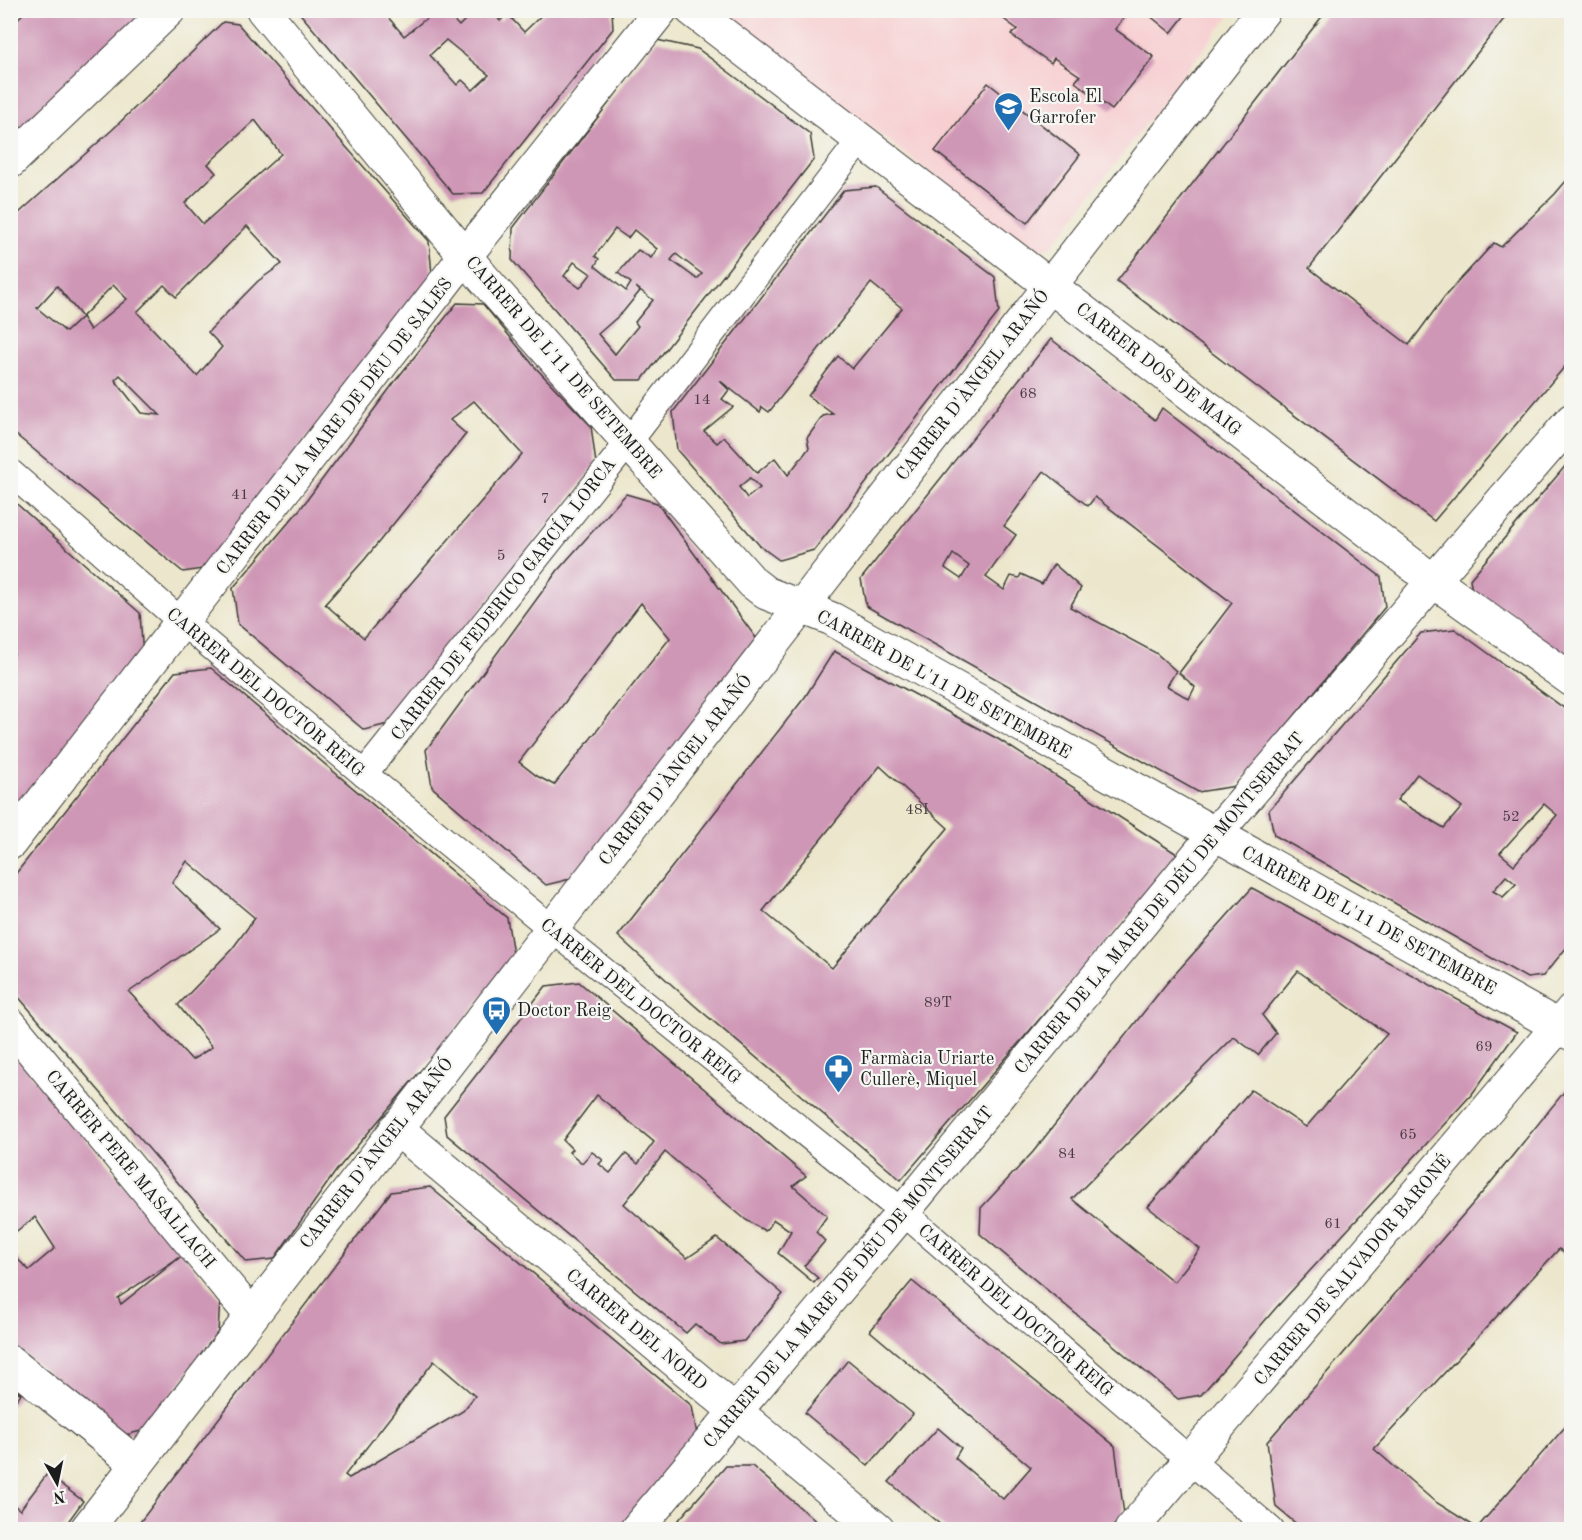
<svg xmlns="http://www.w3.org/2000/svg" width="1582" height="1540" font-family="'Old Standard TT',serif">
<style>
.built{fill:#f7cfd1}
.building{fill:#cf97b6;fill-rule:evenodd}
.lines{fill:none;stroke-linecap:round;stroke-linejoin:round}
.pedestrian-casing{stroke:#3b3a36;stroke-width:28}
.minor-casing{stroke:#3b3a36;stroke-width:35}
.pedestrian{stroke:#fff;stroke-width:26}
.minor{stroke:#fff;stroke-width:33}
.labels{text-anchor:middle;stroke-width:4.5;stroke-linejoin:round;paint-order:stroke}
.number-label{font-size:15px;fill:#493b42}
.poi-label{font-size:18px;fill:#1c1c1c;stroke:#f6f6f2;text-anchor:start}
.street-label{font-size:18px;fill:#1c1c1c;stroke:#f6f6f2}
</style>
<rect width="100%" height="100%" fill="#f6f6f2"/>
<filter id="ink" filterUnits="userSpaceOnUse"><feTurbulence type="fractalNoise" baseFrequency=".0167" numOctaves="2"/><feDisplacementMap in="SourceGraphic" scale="12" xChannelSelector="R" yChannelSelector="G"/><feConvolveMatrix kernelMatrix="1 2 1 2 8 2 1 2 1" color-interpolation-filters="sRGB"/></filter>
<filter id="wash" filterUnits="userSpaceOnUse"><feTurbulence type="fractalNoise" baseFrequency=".008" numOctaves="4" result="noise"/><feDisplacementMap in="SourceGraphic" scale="24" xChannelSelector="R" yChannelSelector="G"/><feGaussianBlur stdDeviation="1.35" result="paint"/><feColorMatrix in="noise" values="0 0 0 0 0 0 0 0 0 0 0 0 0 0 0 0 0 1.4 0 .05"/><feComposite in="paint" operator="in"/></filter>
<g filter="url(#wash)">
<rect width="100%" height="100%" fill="#ece7cc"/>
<!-- built -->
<polygon class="built" points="723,11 1233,11 1051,247 1029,249 725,15"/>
<g id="blocks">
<!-- building -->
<g class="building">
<polygon points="27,10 150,10 10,145 10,26"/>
<path d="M297,10H382L404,36L437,10H444L459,26L475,10H492L500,21L512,10H518L520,12L512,19L524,32L547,10H612L613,29L483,193L453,194ZM446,40L489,75L473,90L462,80L457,85L430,55Z"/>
<polygon points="980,10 1130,10 1115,29 1154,57 1112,110 1075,82 1080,76 1054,58 1051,63 1011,35 1017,29 993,11 988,16"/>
<polygon points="1143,10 1189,10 1171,33"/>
<polygon points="1327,10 1511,10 1309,268 1409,345 1445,296 1494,243 1501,247 1555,194 1572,174 1572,358 1434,521 1117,281"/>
<path d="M223,22L238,24L429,241L432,275L208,568L183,572L10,430V221L112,130ZM255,120L281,154L203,224L185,203L216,173L208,164ZM247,226L282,264L258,281L208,332L222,347L197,376L137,312L164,285L176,297ZM113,285L127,299L90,330L82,317L66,332L37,308L57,286L82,317ZM120,375L160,415L141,413L115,380Z"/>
<path d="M657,40L698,49L746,85L810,134L814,159L642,380H616L512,260L513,228ZM615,229L628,238L634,230L657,249L651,258L638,250L618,273L631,283L626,291L595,266L599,259L595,256ZM676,254L702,274L697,279L671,260ZM574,262L591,274L580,288L564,276ZM636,287L653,300L635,322L638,326L615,354L598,334L623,312L640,291Z"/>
<polygon points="988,83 1080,155 1027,223 935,151"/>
<path d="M876,187L995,277L999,312L814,550L779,560L760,546L677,450L673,412L844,190ZM871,283L902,308L852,369L838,356L808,396L833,414L823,416L807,438L809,448L788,475L775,458L757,473L724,437L717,443L704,431L733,407L722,399L729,390L719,380L760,412L762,407L769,412ZM750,478L760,488L747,498L739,487Z"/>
<path d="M457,303L483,304L534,366L591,426L596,464L392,723L364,730L238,624L233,588L301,508L396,380ZM474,401L522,454L364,638L325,604L365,559L466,434L450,420Z"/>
<path d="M1051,339L1155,420L1162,408L1381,577L1385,607L1236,786L1198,792L866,606L861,579ZM1044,471L1088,506L1095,497L1232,603L1179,673L1195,687L1189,699L1167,686L1176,671L1156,653L1070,607L1081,588L1054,564L1042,584L1021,574L1019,578L1011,576L1004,590L986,577L1016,535L1004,526ZM953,554L969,566L961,579L945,568Z"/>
<polygon points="1572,458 1572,673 1474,603 1470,579"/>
<path d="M626,494L657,503L759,642L574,878L546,885L432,787L426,750L558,570ZM641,603L670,638L554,785L537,776L519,762Z"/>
<polygon points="10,498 140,613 143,658 10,827 10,658 14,654 10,651"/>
<path d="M1455,629L1572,714V941L1543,976L1527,978L1274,835L1269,810L1421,633ZM1417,774L1462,807L1444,828L1397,800ZM1544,804L1557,815L1514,865L1500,853ZM1506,876L1516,884L1503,897L1493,891Z"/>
<path d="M834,651L998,739L1180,856L901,1180L694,1005L618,936L805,697ZM880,766L948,828L832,968L763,911Z"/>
<path d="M211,668L507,918L514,960L336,1171L274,1259L246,1262L10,987V881L175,672ZM187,861L255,918L232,949L178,1005L212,1047L192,1060L129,992L220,929L172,883Z"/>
<path d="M1252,888L1517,1032L1472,1094L1275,1309L1201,1395L1178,1399L980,1234L981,1208L1033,1152L1166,984ZM1298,971L1387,1034L1306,1127L1251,1090L1148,1207L1200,1249L1174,1282L1072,1199L1234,1037L1258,1055L1276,1033L1262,1015Z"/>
<path d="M579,982L806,1176L793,1186L827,1216L816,1232L825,1241L804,1266L818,1278L814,1283L778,1253L791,1231L774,1220L765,1231L746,1220L665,1152L624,1204L687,1258L717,1238L783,1294L744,1341L721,1344L695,1324L686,1333L447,1135L444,1116L546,986ZM597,1095L654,1142L638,1164L626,1154L610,1173L599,1164L603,1160L592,1152L582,1163L569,1152L572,1149L563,1140Z"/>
<path d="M10,1049L220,1298L218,1332L145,1430L125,1435L10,1343V1252L29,1270L55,1248L35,1217L10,1236ZM178,1258H179L121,1304L118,1298Z"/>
<polygon points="1572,1082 1572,1258 1559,1249 1374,1449 1434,1501 1477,1528 1572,1419 1572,1530 1304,1530 1276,1507 1267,1442 1488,1186"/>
<path d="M430,1187L692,1406L699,1446L623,1530H134L391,1192ZM434,1361L475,1396L463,1411L349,1478L345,1475Z"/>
<polygon points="912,1281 1115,1446 1124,1515 1110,1530 947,1530 889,1482 938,1428 961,1448 955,1458 1003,1499 1031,1467 870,1331"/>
<polygon points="848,1360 913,1414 868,1466 805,1413"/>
<polygon points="10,1386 21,1394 10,1407"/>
<polygon points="726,1466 752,1466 826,1530 670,1530"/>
<polygon points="47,1474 83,1501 62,1530 10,1530 10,1502 20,1510"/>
</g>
</g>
</g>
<g filter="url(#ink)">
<use href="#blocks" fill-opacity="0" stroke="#3b3a36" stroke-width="1.5"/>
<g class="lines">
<defs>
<g id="pedestrian">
<polyline points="10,472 182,622 364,774 552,929 903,1212 1271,1530"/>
<polyline points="364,774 628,443 861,139"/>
</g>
<g id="minor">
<polyline points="263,10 484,279 753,583 766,593 832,619 1572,1034"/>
<polyline points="692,10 1432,580 1572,680"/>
<polyline points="10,162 169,10"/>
<polyline points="10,843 466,255 661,10"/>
<polyline points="10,1024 251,1315"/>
<polyline points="396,1128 878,1530"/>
<polyline points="10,1362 137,1464"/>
<polyline points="86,1530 1264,10"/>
<polyline points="636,1530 903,1212 1215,834 1572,420"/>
<polyline points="1131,1530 1572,1010"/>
</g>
</defs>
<!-- pedestrian casing -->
<use href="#pedestrian" class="pedestrian-casing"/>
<!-- minor casing -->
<use href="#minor" class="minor-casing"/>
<!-- pedestrian -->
<use href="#pedestrian" class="pedestrian"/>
<!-- minor -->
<use href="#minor" class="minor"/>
</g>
</g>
<!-- icons -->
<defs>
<symbol id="school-pin" viewBox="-11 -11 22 30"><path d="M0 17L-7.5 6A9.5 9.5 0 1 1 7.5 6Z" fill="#1f6fb2" stroke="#f6f6f2"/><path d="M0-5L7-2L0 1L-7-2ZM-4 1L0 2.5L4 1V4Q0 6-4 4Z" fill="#fff"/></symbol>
<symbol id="bus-pin" viewBox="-11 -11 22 30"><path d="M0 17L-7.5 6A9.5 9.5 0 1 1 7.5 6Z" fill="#1f6fb2" stroke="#f6f6f2"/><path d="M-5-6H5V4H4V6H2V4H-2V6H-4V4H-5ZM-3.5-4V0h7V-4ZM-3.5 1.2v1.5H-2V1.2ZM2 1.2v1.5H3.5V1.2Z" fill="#fff"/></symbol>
<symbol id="pharmacy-pin" viewBox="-11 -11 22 30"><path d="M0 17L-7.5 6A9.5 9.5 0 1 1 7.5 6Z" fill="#1f6fb2" stroke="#f6f6f2"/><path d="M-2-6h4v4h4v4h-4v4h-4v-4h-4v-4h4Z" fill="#fff"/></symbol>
</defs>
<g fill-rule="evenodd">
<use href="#school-pin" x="992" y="90" width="33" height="45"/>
<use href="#bus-pin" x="480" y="994" width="33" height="45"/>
<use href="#pharmacy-pin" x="822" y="1052" width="33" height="45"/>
</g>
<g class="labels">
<!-- number labels -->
<g class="number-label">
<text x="1028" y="398">68</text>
<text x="702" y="404">14</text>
<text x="240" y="499">41</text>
<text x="545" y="503">7</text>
<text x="501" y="560">5</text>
<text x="917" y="814">48I</text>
<text x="1511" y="821">52</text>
<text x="938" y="1007">89T</text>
<text x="1484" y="1051">69</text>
<text x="1408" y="1139">65</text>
<text x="1067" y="1158">84</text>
<text x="1333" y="1228">61</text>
</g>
<!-- poi labels -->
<g class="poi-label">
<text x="1029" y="102">Escola El<tspan x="1029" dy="21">Garrofer</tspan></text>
<text x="517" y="1016">Doctor Reig</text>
<text x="860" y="1064">Farmàcia Uriarte<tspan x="860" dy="21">Cullerè, Miquel</tspan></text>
</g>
<!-- street labels -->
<g class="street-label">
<text transform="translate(564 367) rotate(49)" y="6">CARRER DE L'11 DE SETEMBRE</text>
<text transform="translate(1159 369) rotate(38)" y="6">CARRER DOS DE MAIG</text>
<text transform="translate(972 385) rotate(-52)" y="6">CARRER D'ÀNGEL ARAÑÓ</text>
<text transform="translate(334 426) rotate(-52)" y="6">CARRER DE LA MARE DE DÉU DE SALES</text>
<text transform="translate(503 599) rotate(-52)" y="6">CARRER DE FEDERICO GARCÍA LORCA</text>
<text transform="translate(944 684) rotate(29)" y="6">CARRER DE L'11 DE SETEMBRE</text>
<text transform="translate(266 692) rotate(40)" y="6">CARRER DEL DOCTOR REIG</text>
<text transform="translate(675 770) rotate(-52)" y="6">CARRER D'ÀNGEL ARAÑÓ</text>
<text transform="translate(1159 903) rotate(-50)" y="6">CARRER DE LA MARE DE DÉU DE MONTSERRAT</text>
<text transform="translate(1369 920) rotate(29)" y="6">CARRER DE L'11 DE SETEMBRE</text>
<text transform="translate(641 1001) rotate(39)" y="6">CARRER DEL DOCTOR REIG</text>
<text transform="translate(376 1153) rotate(-52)" y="6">CARRER D'ÀNGEL ARAÑÓ</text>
<text transform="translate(131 1169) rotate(50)" y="6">CARRER PERE MASALLACH</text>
<text transform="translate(1352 1270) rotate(-50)" y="6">CARRER DE SALVADOR BARONÉ</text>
<text transform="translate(848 1277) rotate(-50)" y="6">CARRER DE LA MARE DE DÉU DE MONTSERRAT</text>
<text transform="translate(1016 1310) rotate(41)" y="6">CARRER DEL DOCTOR REIG</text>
<text transform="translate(637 1329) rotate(40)" y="6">CARRER DEL NORD</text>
</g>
</g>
<!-- margin -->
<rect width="1582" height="1540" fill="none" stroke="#f6f6f2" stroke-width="36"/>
<!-- north arrow -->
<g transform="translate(57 1483) rotate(171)" stroke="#f6f6f2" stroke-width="4.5" paint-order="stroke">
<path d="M0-4.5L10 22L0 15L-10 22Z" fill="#1c1c1c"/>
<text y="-9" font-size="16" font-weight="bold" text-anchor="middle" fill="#1c1c1c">N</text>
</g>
</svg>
